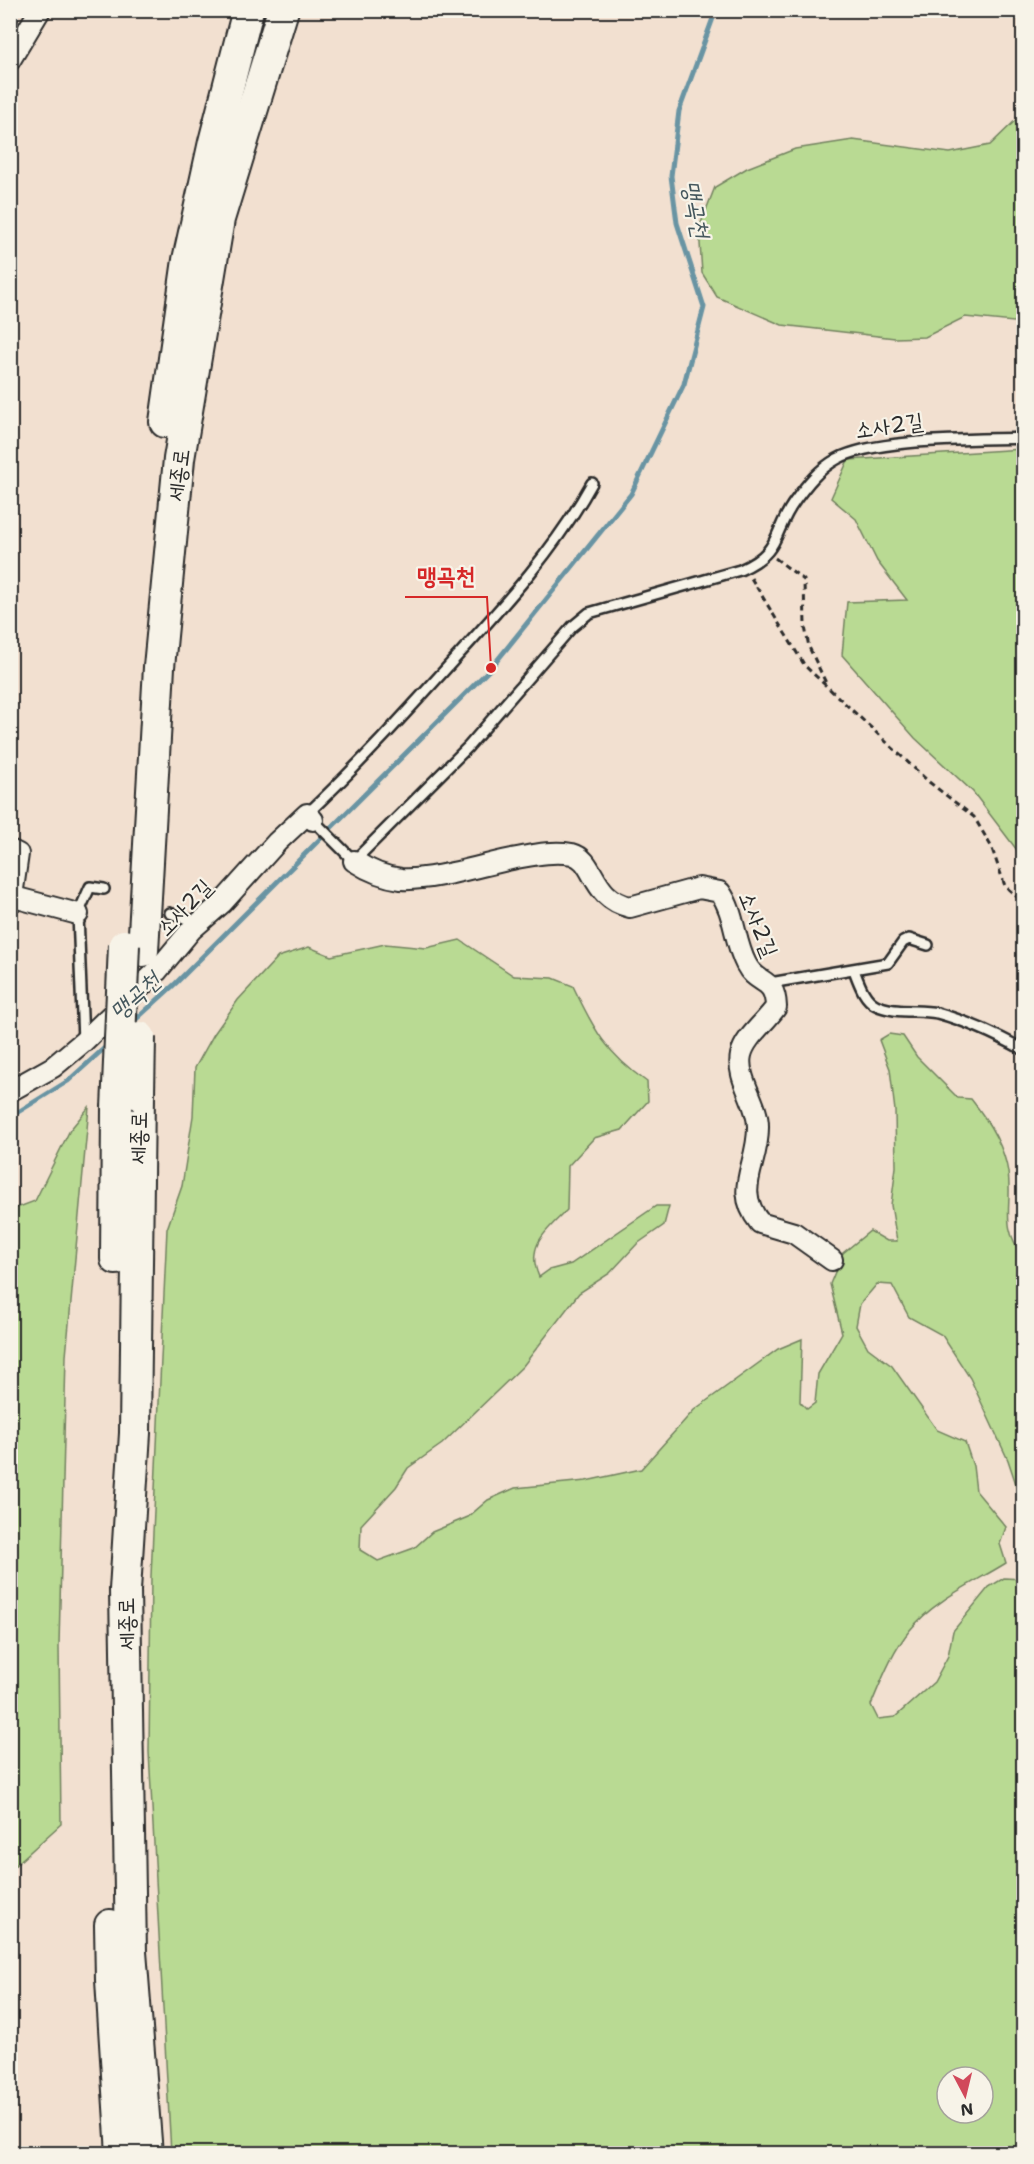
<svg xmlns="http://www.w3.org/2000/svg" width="1034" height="2164" font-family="'Shantell Sans','Poor Story',sans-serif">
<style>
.green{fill:#b9da93;stroke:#72825f;stroke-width:1.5;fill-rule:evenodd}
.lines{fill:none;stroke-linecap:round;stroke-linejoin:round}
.stream{stroke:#6994a3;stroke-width:5}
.service-casing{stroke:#2b2b2b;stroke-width:14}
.minor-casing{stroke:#2b2b2b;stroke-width:24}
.primary-casing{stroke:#2b2b2b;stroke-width:34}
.path{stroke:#2b2b2b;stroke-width:3;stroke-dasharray:6 4.5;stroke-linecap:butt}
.service{stroke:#f7f3e8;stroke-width:9}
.minor{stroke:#f7f3e8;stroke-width:20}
.primary{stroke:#f7f3e8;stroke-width:30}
.primary-bridge-casing{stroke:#2b2b2b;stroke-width:34;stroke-linecap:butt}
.primary-bridge{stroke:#f7f3e8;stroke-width:30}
.labels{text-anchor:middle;stroke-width:4.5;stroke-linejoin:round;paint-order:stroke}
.street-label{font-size:22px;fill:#2b2b2b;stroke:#f7f3e8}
.water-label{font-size:24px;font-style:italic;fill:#45575d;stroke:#f7f3e8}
.leader{fill:none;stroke:#d62828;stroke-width:2}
.callout-dot{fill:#d62828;stroke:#f7f3e8;stroke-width:2}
.callout-label{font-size:24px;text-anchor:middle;font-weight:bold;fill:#d62828;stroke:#f7f3e8;stroke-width:4.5;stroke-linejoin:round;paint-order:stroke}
</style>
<rect width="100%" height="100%" fill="#f2e0d0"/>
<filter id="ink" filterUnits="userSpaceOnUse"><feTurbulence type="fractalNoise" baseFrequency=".0167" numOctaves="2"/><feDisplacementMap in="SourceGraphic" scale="12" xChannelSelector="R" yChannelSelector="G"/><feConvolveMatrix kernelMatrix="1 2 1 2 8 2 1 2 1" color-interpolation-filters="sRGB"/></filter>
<g filter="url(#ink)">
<!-- green -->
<g class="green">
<polygon points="1023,113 1023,323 965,317 925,337 895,338 782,325 717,297 702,273 699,228 715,187 747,168 795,149 853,140 950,153 990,145"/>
<polygon points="1023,449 1024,449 1023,858 973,792 915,738 842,655 847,602 907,600 877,561 856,519 831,498 848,460"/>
<path d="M460,940L514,976L553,978L573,986C594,1030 606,1053 647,1082L648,1101L622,1130L594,1138L568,1166L567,1210C547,1230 525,1245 539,1277L549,1270L571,1264L656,1206H669L664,1225L637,1244L610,1273L579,1293L523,1366L442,1444L408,1468L396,1487L361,1525L360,1550L378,1561L414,1548L432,1532L468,1517L488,1500L515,1488L586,1481L641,1469L694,1410L778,1349L802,1339L800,1402L807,1409L815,1403L818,1374L842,1333L830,1284L843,1253L870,1231L887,1241H897L891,1205L896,1167L895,1111L890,1069L879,1040L889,1034L903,1036L917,1057L958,1098L971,1099C987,1119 1004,1146 1008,1172C1013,1206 999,1225 1023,1256V1505L1008,1460L970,1378L942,1335L909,1317L892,1285L877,1284L860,1304L856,1326L868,1348L892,1366L937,1430L965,1442L973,1466L976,1491L1006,1527L1000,1544L1006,1563C974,1583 934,1600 910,1630C892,1652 882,1679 871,1705L878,1719L895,1717L934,1682L948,1656L953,1631L989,1587L1004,1578L1023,1579V2153H171L149,1752L151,1576L167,1229L182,1186L193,1116L195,1068L214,1034L238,1000L278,957L309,947L331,956L385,944L426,948ZM947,2077H983V2113H947Z"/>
<polygon points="89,1107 66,1356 59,1645 61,1824 11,1869 11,1210 35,1201 70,1130"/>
</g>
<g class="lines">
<!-- stream -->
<g class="stream">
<polyline points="132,1023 176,983 491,668 631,494 684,384 704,307 677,223 671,176 679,111 716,10"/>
<polyline points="10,1117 68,1081 110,1043"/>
</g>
<defs>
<g id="service">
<path d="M307,814C358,766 405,714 452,662C503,606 555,550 592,483"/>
<path d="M313,820L354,861L468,747L572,627L589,613L740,570C783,551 772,532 795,501C807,484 819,469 837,459C875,438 978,440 1024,438"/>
<polyline points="170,913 199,923"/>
<path d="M854,970C859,983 864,999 876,1005C895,1014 918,1009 937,1013C966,1021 997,1035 1024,1050"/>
<polyline points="770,983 888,963 903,942 909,939 928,945"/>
<polyline points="83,1041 78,914 90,887 104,889"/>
</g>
<g id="minor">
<polyline points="10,60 40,10"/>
<polyline points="10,850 18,854 12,896"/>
<path d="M354,861C368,870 384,877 401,879C435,881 487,863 522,857C538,854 555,851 572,854C596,860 590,898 630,907L699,888L720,892C735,913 734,941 746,964C757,986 775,976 776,1007C766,1022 745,1037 741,1055C736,1078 758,1103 758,1126C759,1166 732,1188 760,1223L794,1233L832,1260"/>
<polyline points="10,896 78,914"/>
<polyline points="10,1091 53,1067 83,1042 157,971 191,930 222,903 277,842 307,814 313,820"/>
</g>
<g id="primary">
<polyline points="165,422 188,260 214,142 248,10"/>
<polyline points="143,951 159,667 179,459 219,219 283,10"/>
<polyline points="139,1094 135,1433 125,1590 131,1952 147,2154"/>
<polyline points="116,1259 117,1109"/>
<polyline points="110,1925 111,1980 122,2154"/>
</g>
</defs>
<!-- service casing -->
<use href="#service" class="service-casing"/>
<!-- minor casing -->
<use href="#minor" class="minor-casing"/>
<!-- primary casing -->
<use href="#primary" class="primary-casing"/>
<!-- path -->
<g class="path">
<polyline points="775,558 804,580 805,627 809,647 826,683"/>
<polyline points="751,578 805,666 929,782 974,817 991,846 1005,886 1017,897 1024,899"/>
</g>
<!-- service -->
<use href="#service" class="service"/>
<!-- minor -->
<use href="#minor" class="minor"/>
<!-- primary -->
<use href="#primary" class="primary"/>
<defs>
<g id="primary-bridge">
<polyline points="139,1094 140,1037"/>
<polyline points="117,1109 124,945"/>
</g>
</defs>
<!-- primary-bridge casing -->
<use href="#primary-bridge" class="primary-bridge-casing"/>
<!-- primary-bridge -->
<use href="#primary-bridge" class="primary-bridge"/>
</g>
</g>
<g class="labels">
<!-- street labels -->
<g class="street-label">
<text transform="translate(889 425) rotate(-8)" y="8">소사2길</text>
<text transform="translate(178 475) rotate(-83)" y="8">세종로</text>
<text transform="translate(184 907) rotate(-46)" y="8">소사2길</text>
<text transform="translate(759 924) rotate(68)" y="8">소사2길</text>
<text transform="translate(138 1138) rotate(-89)" y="8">세종로</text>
<text transform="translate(126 1624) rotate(-91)" y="8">세종로</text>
</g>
<!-- water labels -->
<g class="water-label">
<text transform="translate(696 209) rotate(79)" y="8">맹곡천</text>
<text transform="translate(135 996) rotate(-42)" y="8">맹곡천</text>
</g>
</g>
<!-- callouts -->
<path class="leader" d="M491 668L487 597H405"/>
<circle class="callout-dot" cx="491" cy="668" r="6"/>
<g class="callout-label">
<text x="446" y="584">맹곡천</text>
</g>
<!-- margin -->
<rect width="1034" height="2164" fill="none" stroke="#f7f3e8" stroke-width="36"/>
<rect x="18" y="18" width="998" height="2128" fill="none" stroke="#2b2b2b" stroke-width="2" filter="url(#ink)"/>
<!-- north arrow -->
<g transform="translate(965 2095) rotate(173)"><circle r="28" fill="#f7f3e8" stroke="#a5a39c" stroke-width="1.5"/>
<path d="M0-4.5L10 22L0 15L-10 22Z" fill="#d1495b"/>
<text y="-9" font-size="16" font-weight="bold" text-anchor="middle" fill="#2b2b2b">N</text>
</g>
</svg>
